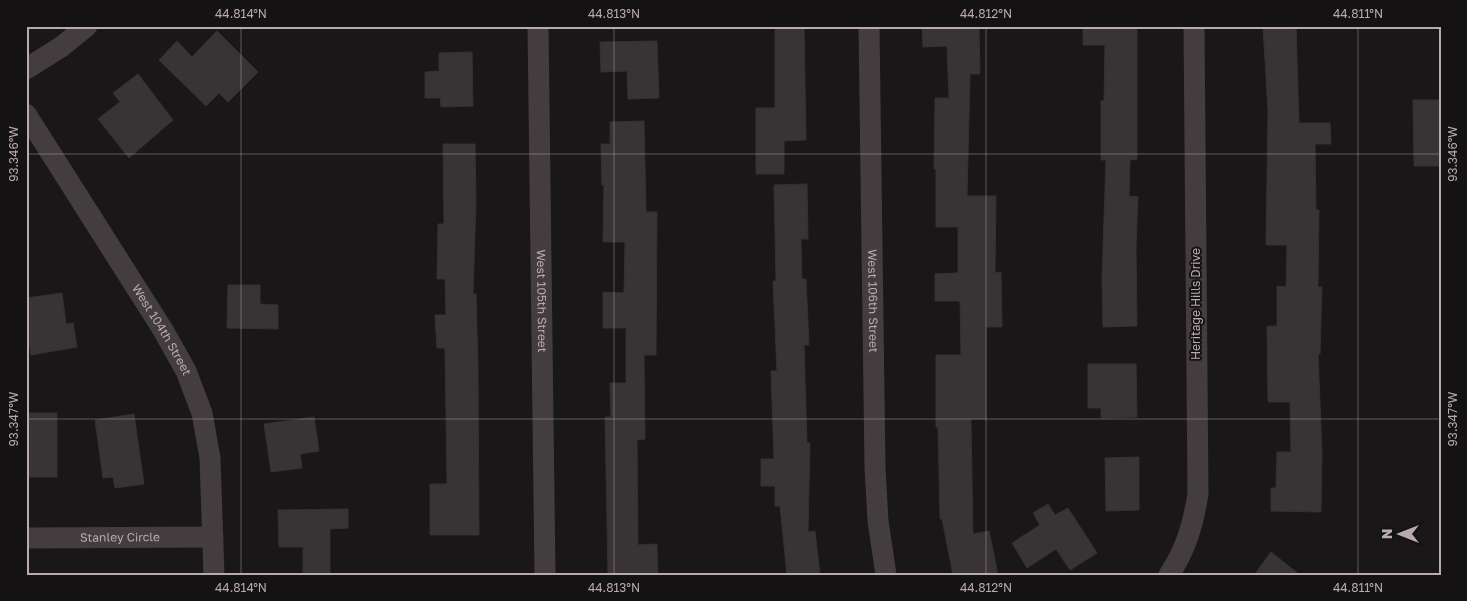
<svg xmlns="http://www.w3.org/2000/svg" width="1467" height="601" font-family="'Golos Text',sans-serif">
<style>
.building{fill:#383436;stroke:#353132}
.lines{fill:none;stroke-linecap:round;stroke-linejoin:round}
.minor{stroke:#433d40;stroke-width:21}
.ticks{fill:none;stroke:#b9a9b3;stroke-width:1;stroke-opacity:0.45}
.labels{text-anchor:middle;stroke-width:4;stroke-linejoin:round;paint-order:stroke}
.street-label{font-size:12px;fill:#b9a9b3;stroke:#141213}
.neatline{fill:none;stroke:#b9a9b3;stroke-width:2}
.ticks-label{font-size:12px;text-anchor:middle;fill:#b9a9b3}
</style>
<rect width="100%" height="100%" fill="#191718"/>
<!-- building -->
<g class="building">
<polygon points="775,26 804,26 806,140 784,141 784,174 756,174 756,108 775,108"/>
<polygon points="922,26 979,26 980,74 970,74 967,196 996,196 995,273 1001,272 1002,327 986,327 986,419 971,419 973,534 989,531 998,575 953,575 942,519 940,519 938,427 936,427 936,355 961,355 960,301 935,301 935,274 958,273 958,227 936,227 936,169 934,169 935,98 949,98 947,46 923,47"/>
<polygon points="1083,26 1137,26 1137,159 1130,160 1129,196 1138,197 1136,247 1137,326 1103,327 1102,277 1106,160 1101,160 1101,101 1104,101 1105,45 1083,45"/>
<polygon points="1263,26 1296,26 1299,123 1330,123 1331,144 1315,144 1316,210 1319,210 1318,287 1322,287 1320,354 1318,354 1322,452 1321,512 1271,511 1271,488 1276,488 1277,452 1291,452 1290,402 1268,402 1267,326 1277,326 1277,286 1286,287 1287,245 1266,245 1268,111"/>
<polygon points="217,31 258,72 228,102 219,93 206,106 159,60 177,41 192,57"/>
<polygon points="657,41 659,98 628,99 627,71 601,72 600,42"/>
<polygon points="472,52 473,106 441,107 440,98 425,98 425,72 439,71 439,53"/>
<polygon points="138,74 173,120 129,158 98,119 120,102 113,93"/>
<polygon points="1413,100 1441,100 1441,166 1414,166"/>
<polygon points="644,121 646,212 657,212 656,355 644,355 645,439 637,440 638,545 657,544 658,575 608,575 605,417 611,417 610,383 626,383 626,328 603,328 603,292 624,293 625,242 603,242 604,185 602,185 601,144 610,144 610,122"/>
<polygon points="443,144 475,144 476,202 473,294 476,294 478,368 479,535 430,535 430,484 447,484 445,348 437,348 435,315 446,315 445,279 437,279 438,224 444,224"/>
<polygon points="807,184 808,239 801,239 802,279 806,279 809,345 804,345 807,443 810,443 808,532 815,531 820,575 787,575 780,506 775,506 775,486 761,486 761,459 774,459 771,371 777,371 773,281 776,281 774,185"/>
<polygon points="228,285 260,285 260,304 278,305 278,329 227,328"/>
<polygon points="62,293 66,324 73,323 77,347 31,355 26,324 26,298"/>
<polygon points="1088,364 1136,364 1137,417 1101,418 1101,408 1088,408"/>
<rect x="26" y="413" width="31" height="64"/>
<polygon points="134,414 144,484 115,488 113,477 103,478 95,420"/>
<polygon points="314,417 319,451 300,454 302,468 271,472 264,424"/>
<polygon points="1139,457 1139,510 1106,511 1105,458"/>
<polygon points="1048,504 1055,515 1068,508 1097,553 1070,570 1056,549 1027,568 1012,543 1040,525 1033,513"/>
<polygon points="348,509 348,528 330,529 330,575 303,575 303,547 279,547 278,510"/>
<polygon points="1271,552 1300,575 1254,575"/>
</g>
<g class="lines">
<!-- minor -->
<g class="minor">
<path id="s1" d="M538,26L545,575"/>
<path id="s2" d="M869,26L875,468L878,521L886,575"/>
<polyline points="26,69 61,47 87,26"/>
<path id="s3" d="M26,114L163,330L186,371L202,413L210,458L214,575"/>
<path id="s4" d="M26,538L213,537"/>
<path d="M1169,575C1186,549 1193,525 1198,494L1194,26"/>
</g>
</g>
<!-- ticks -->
<path class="ticks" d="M241,26V575M614,26V575M986,26V575M1358,26V575M26,154H1441M26,419H1441"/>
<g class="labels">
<!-- street labels -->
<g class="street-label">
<text dy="4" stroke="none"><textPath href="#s1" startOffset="275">West 105th Street</textPath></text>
<text dy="4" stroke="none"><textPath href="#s2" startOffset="275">West 106th Street</textPath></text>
<text transform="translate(1196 304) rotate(-90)" y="4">Heritage Hills Drive</text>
<text dy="4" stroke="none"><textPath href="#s3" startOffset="255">West 104th Street</textPath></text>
<text dy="4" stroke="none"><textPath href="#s4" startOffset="94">Stanley Circle</textPath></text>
</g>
</g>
<!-- border -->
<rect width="1467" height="601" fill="none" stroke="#141213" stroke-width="55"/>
<!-- north arrow -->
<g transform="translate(1400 534) rotate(270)" stroke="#141213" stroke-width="4" paint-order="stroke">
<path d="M0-4L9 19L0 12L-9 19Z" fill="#b9a9b3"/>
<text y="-8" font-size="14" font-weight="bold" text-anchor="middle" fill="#b9a9b3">N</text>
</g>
<rect x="28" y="28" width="1412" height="546" class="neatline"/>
<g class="ticks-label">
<text x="241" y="18">44.814°N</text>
<text x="614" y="18">44.813°N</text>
<text x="986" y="18">44.812°N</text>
<text x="1358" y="18">44.811°N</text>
<text transform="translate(1453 154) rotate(-90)" y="4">93.346°W</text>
<text transform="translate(14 154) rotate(-90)" y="4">93.346°W</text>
<text transform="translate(1453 419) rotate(-90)" y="4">93.347°W</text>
<text transform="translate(14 419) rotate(-90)" y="4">93.347°W</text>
<text x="241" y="592">44.814°N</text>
<text x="614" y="592">44.813°N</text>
<text x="986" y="592">44.812°N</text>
<text x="1358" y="592">44.811°N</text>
</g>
</svg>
